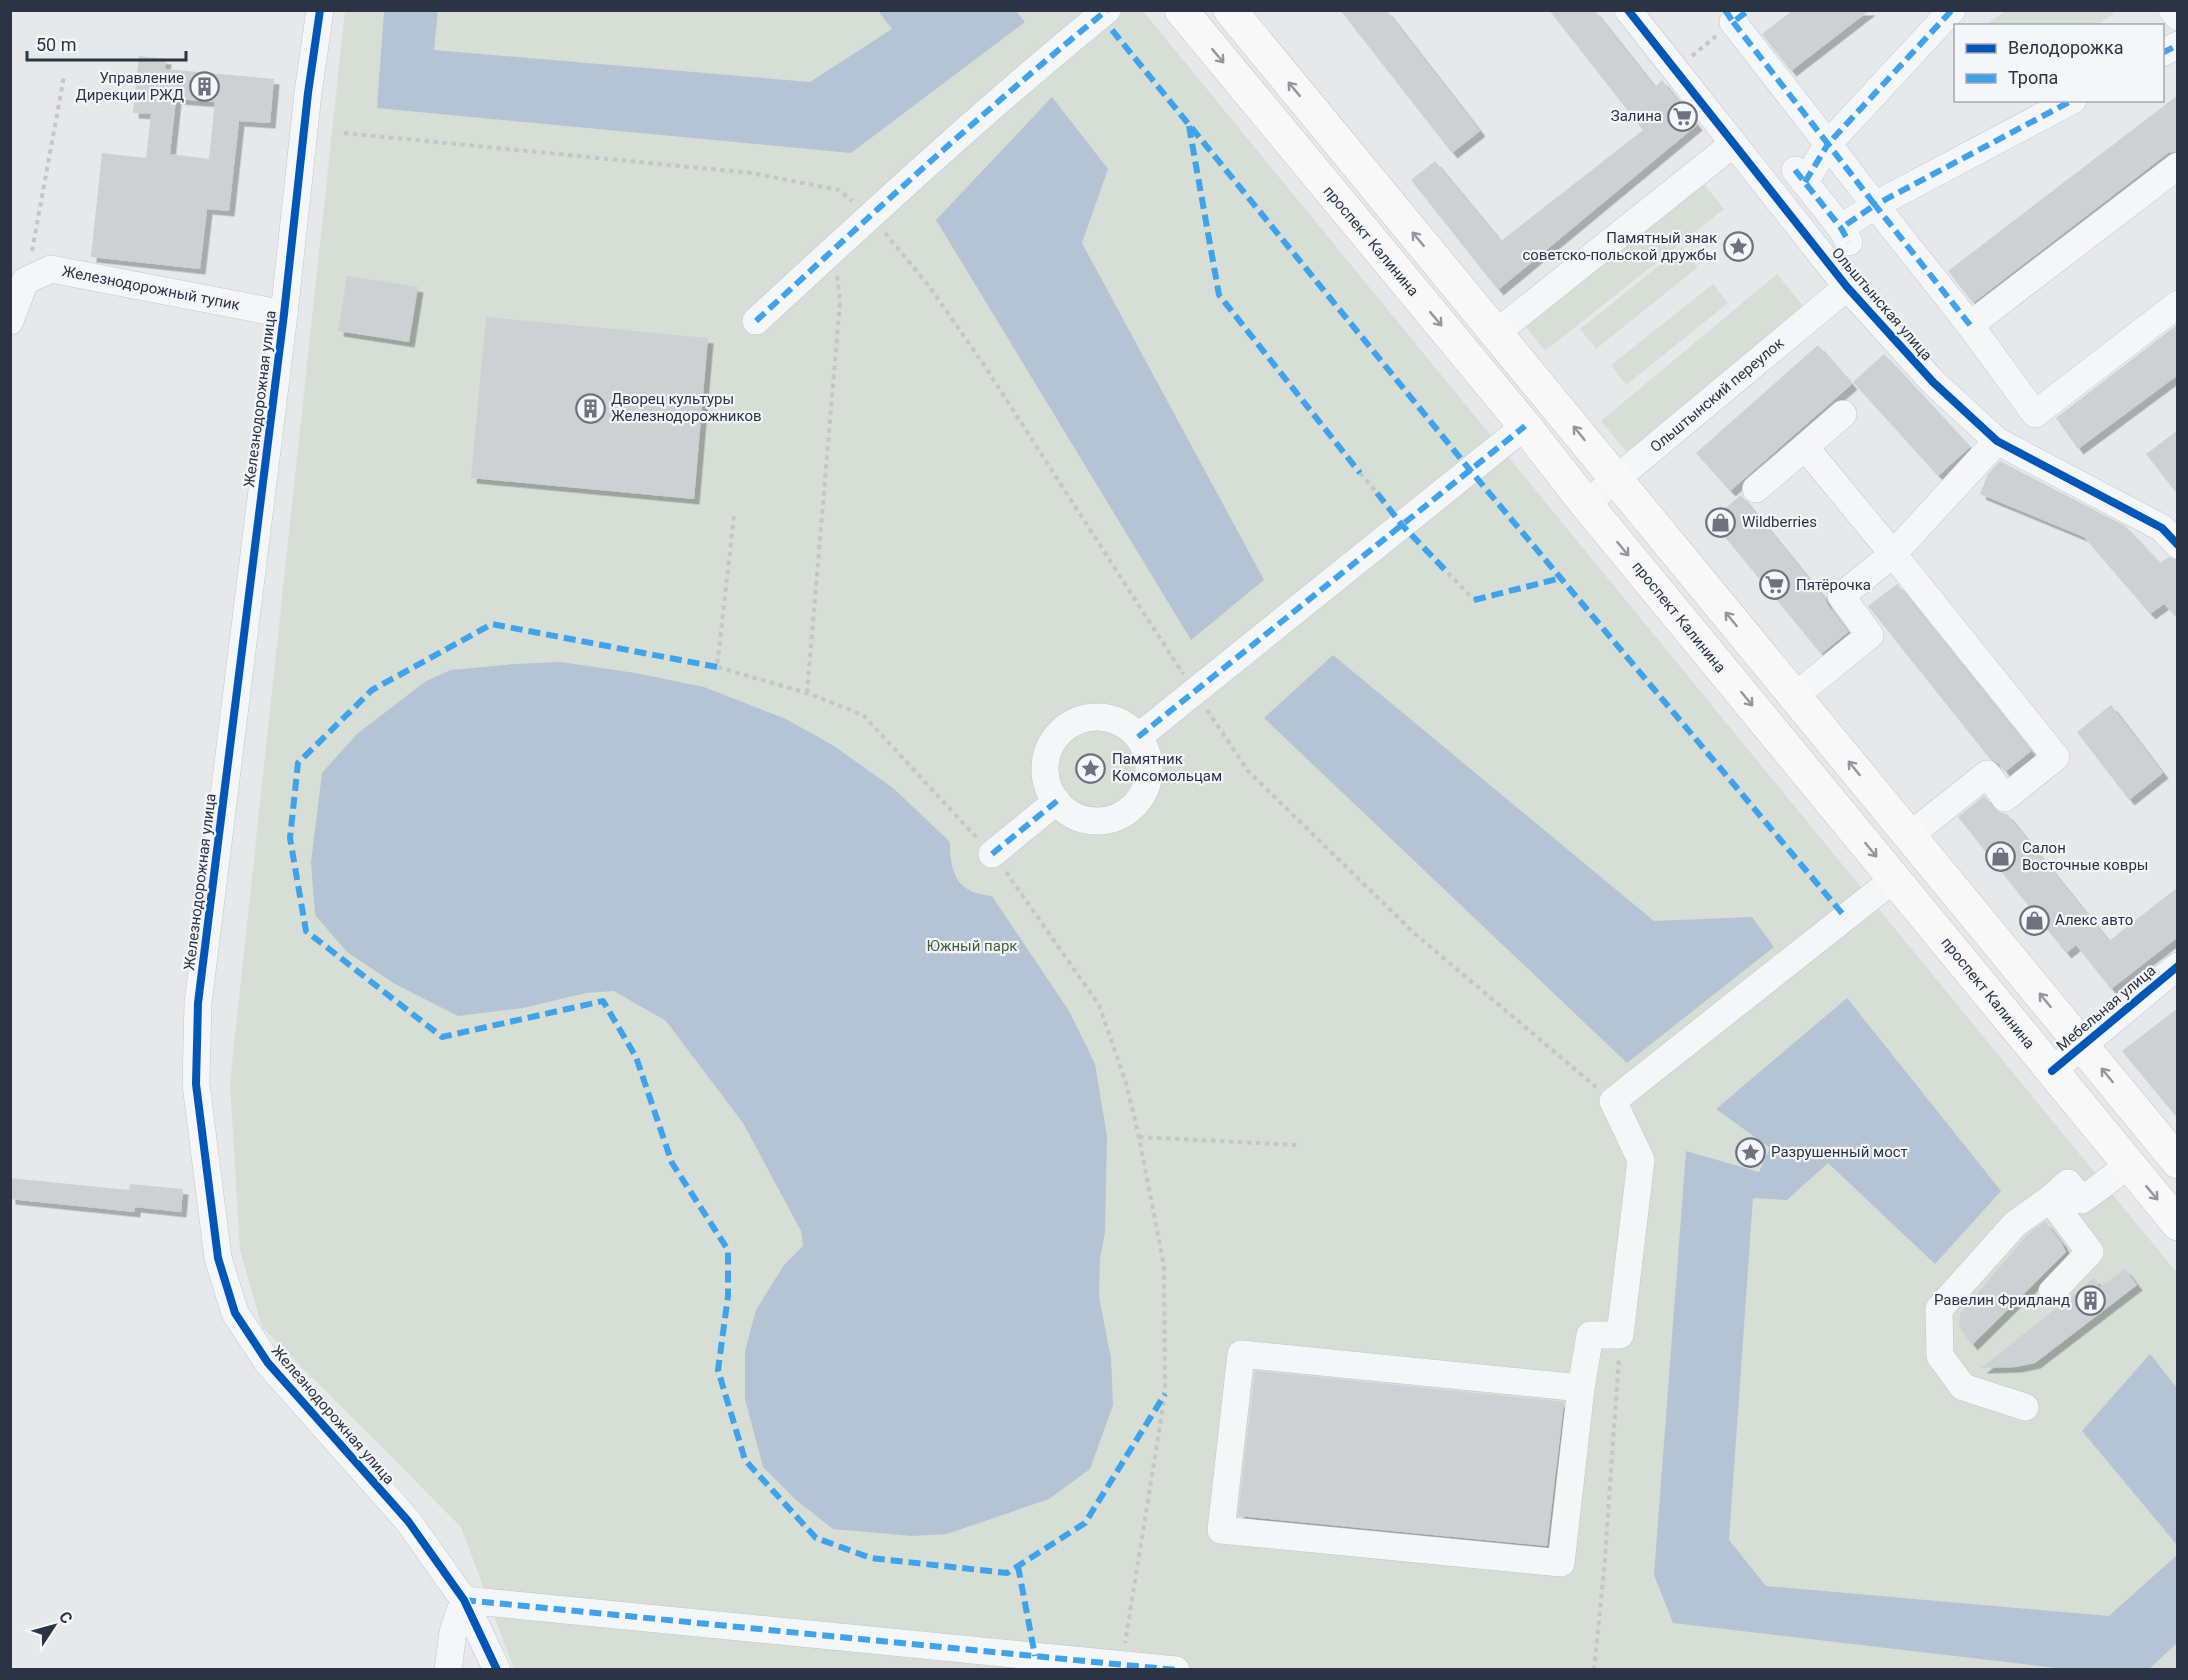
<svg xmlns="http://www.w3.org/2000/svg" width="2188" height="1680" font-family="Roboto,sans-serif">
<style>
.green{fill:#d6ded6}
.water{fill:#b4c4d5}
.building{fill:#ced0d3;fill-rule:evenodd;filter:url(#shadow)}
.lines{fill:none;stroke-linecap:round;stroke-linejoin:round}
.minor-casing{stroke:#c4c6c8;stroke-width:28}
.major-casing{stroke:#c2c5c8;stroke-width:34}
.path{stroke:#c5c6ca;stroke-width:4;stroke-dasharray:4.5 4.5;stroke-linecap:butt}
.minor{stroke:#f5f6f7;stroke-width:27}
.major{stroke:#f8f8f8;stroke-width:33}
.quiet{stroke:#3ea3ec;stroke-width:6;stroke-dasharray:12 6;stroke-linecap:butt}
.cycleway-casing{stroke:#f4f6f9;stroke-width:11}
.cycleway{stroke:#0057b8;stroke-width:8}
.oneway{stroke:#92969e}
.labels{text-anchor:middle;stroke-width:4.5;stroke-linejoin:round;paint-order:stroke}
.poi-label{font-size:15px;fill:#2b3445;stroke:#f4f6f9;text-anchor:start}
.street-label{font-size:15px;fill:#2b3445;stroke:#f4f6f9}
.park-label{font-size:15px;fill:#3f6138;stroke:#f4f6f9}
</style>
<defs>
<filter id="shadow"><feDropShadow dx="5.5" dy="5.5" stdDeviation="0" flood-color="#0004"/></filter>
</defs>
<rect width="100%" height="100%" fill="#e6e8ea"/>
<!-- green -->
<g class="green">
<polygon points="345,11 1143,11 2177,1273 2177,1669 514,1669 461,1527 262,1327 240,1250 230,1083"/>
<polygon points="2112,11 2114,13 2097,25 1985,25 2005,11"/>
<polygon points="1699,178 1724,209 1545,351 1521,320"/>
<polygon points="1682,247 1698,267 1596,349 1580,329"/>
<polygon points="1777,274 1803,306 1627,452 1601,421"/>
<polygon points="1713,284 1728,303 1626,385 1611,365"/>
</g>
<!-- water -->
<g class="water">
<polygon points="384,11 438,11 434,50 810,82 892,29 878,11 1016,11 1025,22 851,153 377,108"/>
<polygon points="1052,97 1108,169 1082,243 1264,580 1191,640 936,220"/>
<polygon points="1333,655 1654,921 1752,917 1774,947 1627,1063 1264,718"/>
<path d="M561,662L635,673L704,687L786,719L834,746L893,788L950,842C950,874 957,893 992,896L1069,1011L1095,1064L1107,1136L1105,1232L1100,1259L1099,1297L1111,1358L1113,1405L1090,1469L1049,1499L947,1534L912,1536L833,1529L796,1500L763,1467L745,1399V1351L756,1310L784,1265L803,1246L801,1231L743,1123L666,1021L614,991L586,993L523,1008L458,1016L395,984L347,952L315,915L311,862L322,773L357,734L426,681L451,670L514,664Z"/>
<polygon points="1847,998 2001,1191 1935,1264 1828,1163 1787,1200 1753,1198 1729,1540 1766,1586 2109,1616 2177,1555 2177,1643 2149,1669 2065,1669 1673,1623 1654,1575 1686,1151 1759,1172 1770,1148 1716,1109"/>
<polygon points="2150,1354 2177,1388 2177,1545 2082,1431"/>
</g>
<!-- building -->
<g class="building">
<polygon points="1340,10 1386,10 1480,131 1452,153"/>
<polygon points="1549,10 1594,10 1655,87 1662,80 1697,125 1498,290 1411,180 1435,161 1501,241 1643,130"/>
<polygon points="1793,10 1870,10 1791,71 1762,34"/>
<path d="M139,56L166,59L165,69L274,79L270,123L239,121L229,211L207,209L200,269L91,257L102,153L146,158L151,114L133,113ZM176,99L215,102L209,159L170,154Z"/>
<polygon points="2178,95 2178,151 2168,153 1973,303 1948,271"/>
<polygon points="347,276 418,287 409,342 338,331"/>
<polygon points="486,317 708,338 694,499 471,478"/>
<polygon points="2178,324 2178,375 2078,449 2056,418"/>
<polygon points="1818,345 1852,384 1730,491 1696,453"/>
<polygon points="1884,354 1970,447 1938,476 1853,382"/>
<polygon points="2178,430 2178,495 2146,454"/>
<polygon points="2000,461 2125,526 2160,563 2169,557 2178,560 2178,619 2164,604 2150,614 2084,537 1980,494 1988,474"/>
<polygon points="1741,495 1825,598 1828,605 1848,632 1821,654 1711,520"/>
<polygon points="1897,584 2031,751 2005,772 1999,764 1990,759 1868,606"/>
<polygon points="2111,705 2163,773 2129,800 2077,732"/>
<polygon points="1984,796 1998,812 2007,814 2109,941 2178,887 2178,937 2111,989 2076,945 2066,953 1958,817"/>
<polygon points="2178,1008 2178,1119 2122,1051"/>
<polygon points="10,1178 129,1190 130,1184 183,1189 181,1212 135,1207 135,1212 10,1199"/>
<polygon points="2045,1222 2061,1242 2066,1252 1972,1345 1959,1326 1960,1314 2026,1236"/>
<polygon points="2125,1269 2137,1285 2035,1363 2016,1367 1981,1368 2094,1278 2100,1287"/>
<polygon points="1255,1371 1564,1402 1547,1546 1238,1516"/>
</g>
<g class="lines">
<defs>
<g id="minor">
<polyline points="320,10 308,93 284,314 198,1003 196,1084 218,1258 235,1313 268,1363 408,1521 464,1600 497,1670"/>
<polyline points="1628,10 1847,287 1933,382 1997,441 2162,528 2178,545"/>
<polyline points="2172,10 2178,17"/>
<polyline points="1733,22 1828,144 1952,10"/>
<polyline points="2162,53 2178,45"/>
<polyline points="2178,166 1970,325 2035,414 2178,304"/>
<polyline points="1795,170 1841,228 1849,242"/>
<polyline points="1805,182 1828,144 1875,205 1841,228"/>
<polyline points="10,321 25,281 51,269 284,314"/>
<path d="M756,321C871,215 985,109 1107,10"/>
<polyline points="1970,325 1875,205 2073,100"/>
<polyline points="1496,333 1733,144"/>
<polyline points="1805,447 1843,414"/>
<polyline points="1756,489 1805,447 1893,554 1997,441"/>
<polyline points="1586,504 1847,287"/>
<polyline points="1795,696 1870,635 1841,596 1893,554 2056,757 2005,798 1987,774 1909,836"/>
<circle cx="1097" cy="769" r="52"/>
<polyline points="1138,737 1525,426"/>
<polyline points="992,854 1057,801"/>
<polyline points="2052,1071 2178,966"/>
<polyline points="2052,1292 2090,1252 2050,1199 2068,1183 2082,1200 2113,1177 2127,1163"/>
<polyline points="1581,1388 1241,1354 1221,1530 1561,1563 1581,1388 1590,1335 1620,1335 1641,1160 1613,1101 1894,879"/>
<polyline points="2025,1407 1963,1387 1940,1356 1939,1309 2015,1224 2050,1199"/>
<polyline points="464,1600 1176,1670"/>
<polyline points="448,1670 453,1632 464,1600"/>
</g>
<g id="major">
<polyline points="1181,10 1525,426 1586,504 2178,1224"/>
<polyline points="1230,10 2178,1162"/>
</g>
</defs>
<!-- minor casing -->
<use href="#minor" class="minor-casing"/>
<!-- major casing -->
<use href="#major" class="major-casing"/>
<!-- path -->
<g class="path">
<polyline points="1692,56 1716,36"/>
<polyline points="344,133 751,173 839,190 852,201"/>
<polyline points="885,233 929,286 984,365 1183,674"/>
<polyline points="32,251 64,76"/>
<polyline points="1360,473 1377,493"/>
<polyline points="734,516 717,667 807,693 863,715 976,837"/>
<polyline points="1448,573 1474,600"/>
<polyline points="807,693 840,302 837,276"/>
<polyline points="1207,710 1248,771 1414,933 1596,1087"/>
<polyline points="1006,872 1099,1005 1126,1083 1139,1137 1164,1266 1165,1394 1125,1643"/>
<polyline points="1139,1137 1298,1145"/>
<polyline points="1594,1670 1604,1571 1619,1357"/>
</g>
<!-- minor -->
<use href="#minor" class="minor"/>
<!-- major -->
<use href="#major" class="major"/>
<!-- quiet -->
<g class="quiet">
<polyline points="1725,10 1733,22 1749,10"/>
<polyline points="1733,22 1828,144 1952,10"/>
<polyline points="1112,30 1470,470 1846,918"/>
<polyline points="2162,53 2178,45"/>
<polyline points="1189,126 1219,295 1360,473"/>
<polyline points="1795,170 1841,228 1849,242"/>
<polyline points="1805,182 1828,144 1875,205 1841,228"/>
<path d="M756,321C871,215 985,109 1107,10"/>
<polyline points="1970,325 1875,205 2073,100"/>
<polyline points="1377,493 1402,525 1448,573"/>
<polyline points="1474,600 1561,578"/>
<polyline points="717,667 492,624 372,690 298,763 290,838 306,931 442,1037 603,1001 636,1057 672,1163 728,1250 728,1296 718,1370 745,1460 816,1538 871,1558 1007,1573 1085,1523 1165,1394"/>
<polyline points="1138,737 1525,426"/>
<polyline points="992,854 1057,801"/>
<polyline points="1018,1566 1035,1656"/>
<polyline points="464,1600 1176,1670"/>
</g>
<defs>
<g id="cycleway">
<polyline points="320,10 308,93 284,314 198,1003 196,1084 218,1258 235,1313 268,1363 408,1521 464,1600 497,1670"/>
<polyline points="1628,10 1847,287 1933,382 1997,441 2162,528 2178,545"/>
<polyline points="2052,1071 2178,966"/>
</g>
</defs>
<!-- cycleway casing -->
<use href="#cycleway" class="cycleway-casing"/>
<!-- cycleway -->
<use href="#cycleway" class="cycleway"/>
</g>
<!-- one-way arrows -->
<defs><path id="oneway-shaft" d="M-6 0H5M1.5-3L5.5 0L1.5 3" fill="none" stroke-width="1.6" stroke-linecap="round" stroke-linejoin="round" transform="scale(1.5)"/></defs>
<g class="oneway">
<use href="#oneway-shaft" transform="translate(1218 56) rotate(50)"/>
<use href="#oneway-shaft" transform="translate(1294 89) rotate(-130)"/>
<use href="#oneway-shaft" transform="translate(1418 239) rotate(-130)"/>
<use href="#oneway-shaft" transform="translate(1436 319) rotate(50)"/>
<use href="#oneway-shaft" transform="translate(1579 433) rotate(-129)"/>
<use href="#oneway-shaft" transform="translate(1623 549) rotate(51)"/>
<use href="#oneway-shaft" transform="translate(1731 619) rotate(-129)"/>
<use href="#oneway-shaft" transform="translate(1747 699) rotate(51)"/>
<use href="#oneway-shaft" transform="translate(1854 768) rotate(-129)"/>
<use href="#oneway-shaft" transform="translate(1871 850) rotate(51)"/>
<use href="#oneway-shaft" transform="translate(2045 1000) rotate(-129)"/>
<use href="#oneway-shaft" transform="translate(2107 1075) rotate(-129)"/>
<use href="#oneway-shaft" transform="translate(2152 1193) rotate(50)"/>
</g>
<!-- icons -->
<defs>
<symbol id="building-ring" viewBox="-11 -11 22 22"><circle r="9.5" fill="#f4f6f9" stroke="#6c737f" stroke-width="1.5"/><path d="M-4-6H4V6H1V3H-1V6H-4ZM-2.5-4.3h1.7v1.8h-1.7ZM.8-4.3h1.7v1.8H.8ZM-2.5-1h1.7V.8h-1.7ZM.8-1h1.7V.8H.8Z" fill="#6c737f"/></symbol>
<symbol id="supermarket-ring" viewBox="-11 -11 22 22"><circle r="9.5" fill="#f4f6f9" stroke="#6c737f" stroke-width="1.5"/><path d="M-6-5.5h2.5l.6 2H6L4.5 2H-2.5L-4.4-4H-6ZM-1.5 3.2a1.3 1.3 0 1 0 .1 0ZM3 3.2a1.3 1.3 0 1 0 .1 0Z" fill="#6c737f"/></symbol>
<symbol id="sight-ring" viewBox="-11 -11 22 22"><circle r="9.5" fill="#f4f6f9" stroke="#6c737f" stroke-width="1.5"/><path d="M0-6L1.8-2.2L6-1.7L2.9 1.2L3.7 5.4L0 3.3L-3.7 5.4L-2.9 1.2L-6-1.7L-1.8-2.2Z" fill="#6c737f"/></symbol>
<symbol id="shop-ring" viewBox="-11 -11 22 22"><circle r="9.5" fill="#f4f6f9" stroke="#6c737f" stroke-width="1.5"/><path d="M-5-2.5h2.3a2.7 3.5 0 0 1 5.4 0H5L5.5 6h-11ZM-1.5-2.5h3a1.5 2.3 0 0 0-3 0Z" fill="#6c737f"/></symbol>
</defs>
<g fill-rule="evenodd">
<use href="#building-ring" x="188" y="70" width="33" height="33"/>
<use href="#supermarket-ring" x="1666" y="100" width="33" height="33"/>
<use href="#sight-ring" x="1722" y="230" width="33" height="33"/>
<use href="#building-ring" x="574" y="392" width="33" height="33"/>
<use href="#shop-ring" x="1704" y="506" width="33" height="33"/>
<use href="#supermarket-ring" x="1758" y="568" width="33" height="33"/>
<use href="#sight-ring" x="1074" y="752" width="33" height="33"/>
<use href="#shop-ring" x="1984" y="840" width="33" height="33"/>
<use href="#shop-ring" x="2018" y="904" width="33" height="33"/>
<use href="#sight-ring" x="1734" y="1136" width="33" height="33"/>
<use href="#building-ring" x="2074" y="1284" width="33" height="33"/>
</g>
<g class="labels">
<!-- poi labels -->
<g class="poi-label">
<text x="184" y="83" text-anchor="end">Управление<tspan x="184" dy="17">Дирекции РЖД</tspan></text>
<text x="1662" y="121" text-anchor="end">Залина</text>
<text x="1717" y="243" text-anchor="end">Памятный знак<tspan x="1717" dy="17">советско-польской дружбы</tspan></text>
<text x="611" y="404">Дворец культуры<tspan x="611" dy="17">Железнодорожников</tspan></text>
<text x="1742" y="527">Wildberries</text>
<text x="1796" y="590">Пятёрочка</text>
<text x="1112" y="764">Памятник<tspan x="1112" dy="17">Комсомольцам</tspan></text>
<text x="2022" y="853">Салон<tspan x="2022" dy="17">Восточные ковры</tspan></text>
<text x="2055" y="925">Алекс авто</text>
<text x="1771" y="1157">Разрушенный мост</text>
<text x="2070" y="1305" text-anchor="end">Равелин Фридланд</text>
</g>
<!-- street labels -->
<g class="street-label">
<text transform="translate(1371 241) rotate(50)" y="5">проспект Калинина</text>
<text transform="translate(151 288) rotate(11)" y="5">Железнодорожный тупик</text>
<text transform="translate(1882 304) rotate(49)" y="5">Ольштынская улица</text>
<text transform="translate(1717 395) rotate(-40)" y="5">Ольштынский переулок</text>
<text transform="translate(260 399) rotate(-83)" y="5">Железнодорожная улица</text>
<text transform="translate(1679 617) rotate(51)" y="5">проспект Калинина</text>
<text transform="translate(200 882) rotate(-83)" y="5">Железнодорожная улица</text>
<text transform="translate(1988 993) rotate(51)" y="5">проспект Калинина</text>
<text transform="translate(2106 1008) rotate(-40)" y="5">Мебельная улица</text>
<text transform="translate(333 1415) rotate(49)" y="5">Железнодорожная улица</text>
</g>
<!-- park labels -->
<g class="park-label">
<text x="972" y="951">Южный парк</text>
</g>
</g>
<!-- border -->
<rect width="2188" height="1680" fill="none" stroke="#2b3445" stroke-width="24"/>
<!-- legend -->
<rect x="1954" y="24" width="210" height="78" fill="#f4f6f9" stroke="#a4a8b1" stroke-width="1.5"/>
<rect x="1966" y="44" width="30" height="9" fill="#0057b8" stroke="#a4a8b1" stroke-width="1.5"/>
<text x="2008" y="54" font-size="18" fill="#2b3445">Велодорожка</text>
<rect x="1966" y="74" width="30" height="9" fill="#3ea3ec" stroke="#a4a8b1" stroke-width="1.5"/>
<text x="2008" y="84" font-size="18" fill="#2b3445">Тропа</text>
<!-- north arrow -->
<g transform="translate(54 1626) rotate(54)" stroke="#f4f6f9" stroke-width="4.5" paint-order="stroke">
<path d="M0-4.5L10 22L0 15L-10 22Z" fill="#2b3445"/>
<text y="-9" font-size="16" font-weight="bold" text-anchor="middle" fill="#2b3445">С</text>
</g>
<!-- scale -->
<path d="M27 51v9h159v-9" fill="none" stroke="#2b3445" stroke-width="3"/>
<text x="36" y="51" font-size="18" fill="#2b3445" stroke="#f4f6f9" stroke-width="4.5" paint-order="stroke">50 m</text>
</svg>
